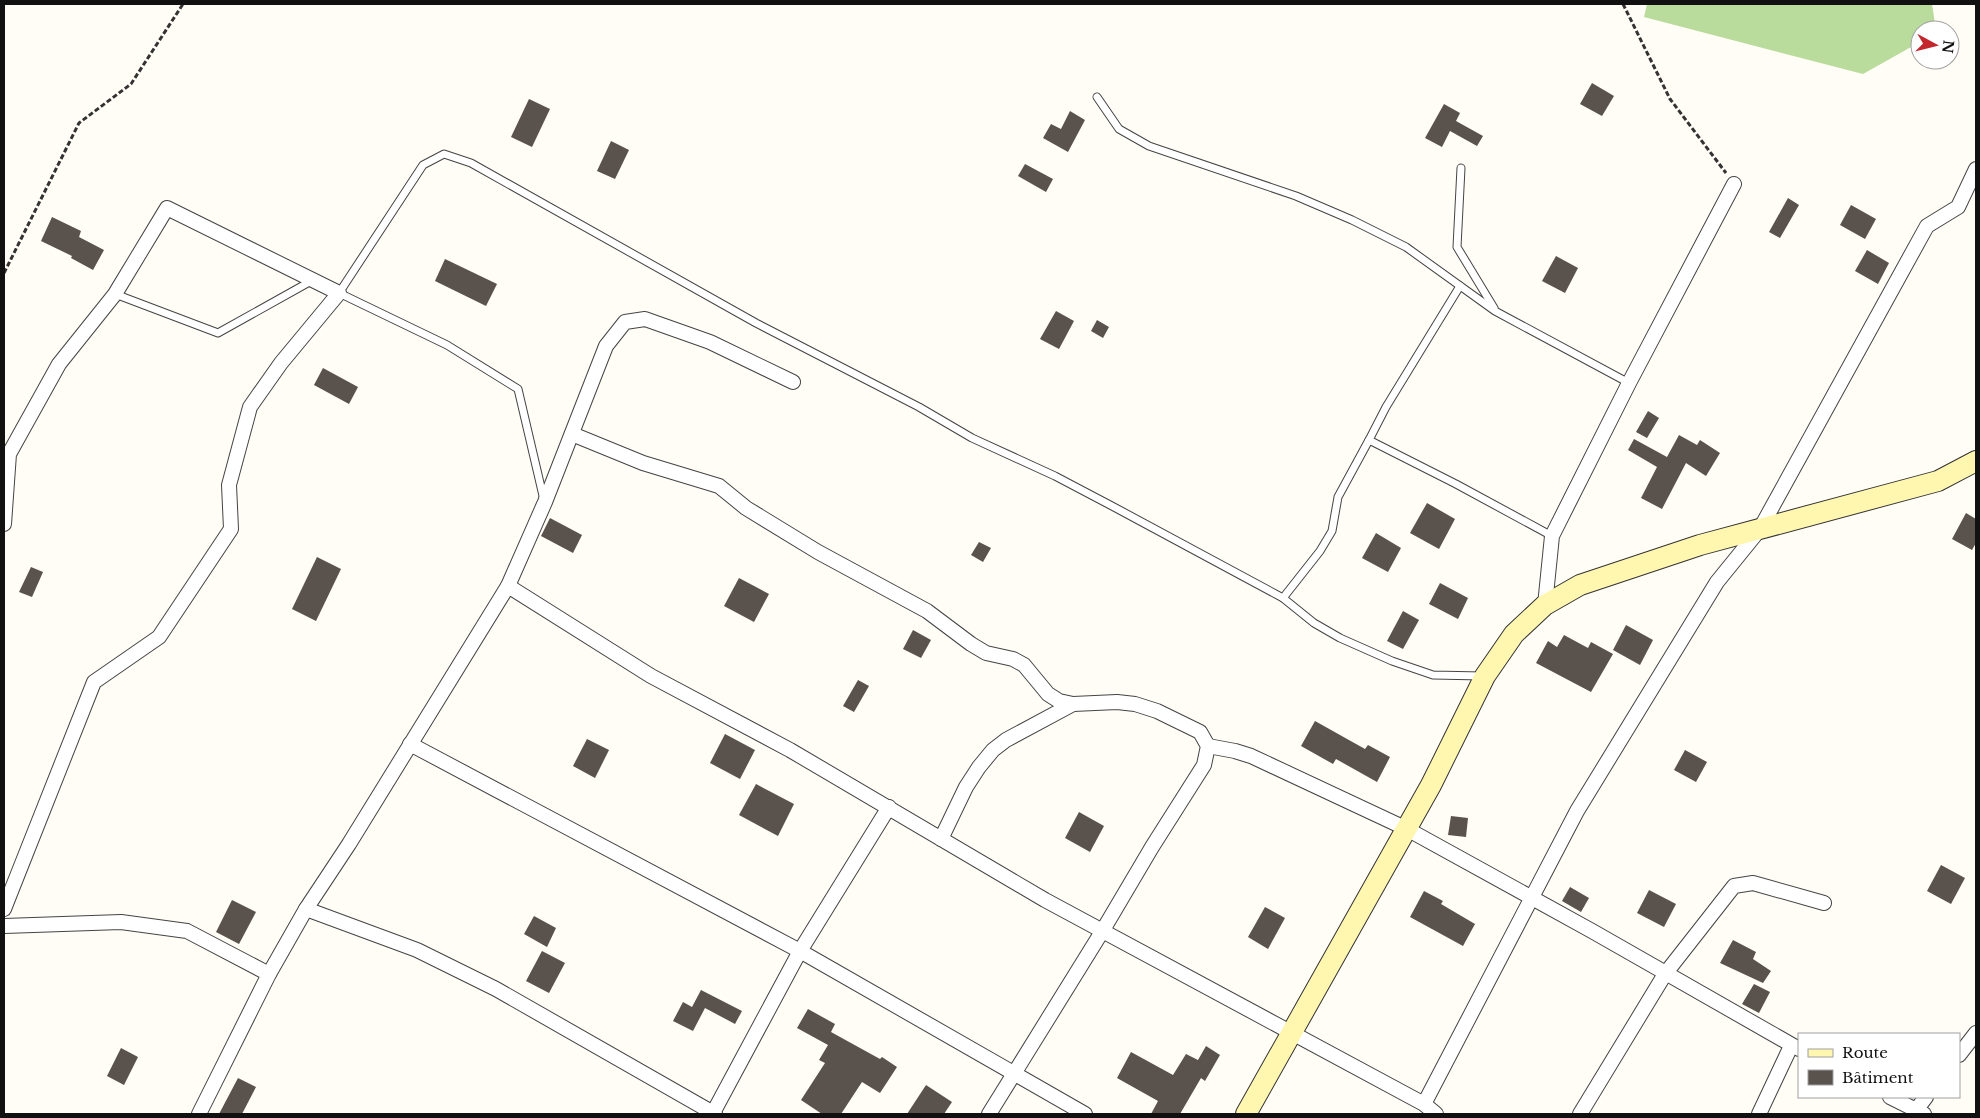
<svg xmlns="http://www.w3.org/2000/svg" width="1980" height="1118" font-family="'Libre Baskerville',serif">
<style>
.forest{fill:#b9dc9c}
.building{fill:#5a524d}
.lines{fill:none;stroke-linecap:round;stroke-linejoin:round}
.lane-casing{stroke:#444;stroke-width:9}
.street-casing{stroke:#444;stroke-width:16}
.secondary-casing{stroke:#333;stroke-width:22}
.path{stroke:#333;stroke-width:3;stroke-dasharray:5 2.5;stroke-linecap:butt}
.lane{stroke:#fff;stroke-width:7}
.street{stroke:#fff;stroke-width:14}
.secondary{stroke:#fff6b0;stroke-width:20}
</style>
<rect width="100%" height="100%" fill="#fffdf5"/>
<!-- forest -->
<polygon class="forest" points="1647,4 1932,4 1936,30 1920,30 1920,42 1863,74 1644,17"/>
<!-- building -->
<g class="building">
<polygon points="1592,83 1614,96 1602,116 1580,104"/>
<polygon points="529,99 550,109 532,147 511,137"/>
<polygon points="1444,104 1460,113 1456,121 1483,136 1477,146 1450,131 1442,147 1425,138"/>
<polygon points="1070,111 1085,120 1068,152 1043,138 1051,124 1061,129"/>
<polygon points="611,141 629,150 615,179 597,171"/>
<polygon points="1025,164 1053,179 1046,192 1018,176"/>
<polygon points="1788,198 1799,205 1780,238 1769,232"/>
<polygon points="1851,205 1876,219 1865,239 1840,225"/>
<polygon points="52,217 81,231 79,237 104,250 93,270 71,258 72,256 41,241"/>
<polygon points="1867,250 1889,263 1878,284 1855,271"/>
<polygon points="1556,256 1578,268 1565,293 1542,281"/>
<polygon points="445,259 497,284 486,306 435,281"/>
<polygon points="1056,311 1074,321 1059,349 1040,339"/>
<polygon points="1097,320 1109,327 1103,338 1091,331"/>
<polygon points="323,368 358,387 349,404 314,385"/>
<polygon points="1648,411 1659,418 1647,438 1636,432"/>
<polygon points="1679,435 1697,445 1700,440 1720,453 1706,476 1686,463 1662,509 1641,498 1657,467 1628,450 1634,439 1667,457"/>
<polygon points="1427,503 1455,519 1439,549 1410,533"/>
<polygon points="1966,513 1976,519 1976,543 1972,550 1952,539"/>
<polygon points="550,518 582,535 573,553 541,536"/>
<polygon points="1376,533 1401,548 1388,572 1362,558"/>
<polygon points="979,542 991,548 983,562 971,555"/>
<polygon points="317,557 341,569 316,621 292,609"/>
<polygon points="31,567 43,572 32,597 19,592"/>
<polygon points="739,578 769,594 754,622 724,606"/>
<polygon points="1440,583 1468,598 1458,619 1429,604"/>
<polygon points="1403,611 1419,620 1403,649 1387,641"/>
<polygon points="1626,625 1653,640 1640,665 1613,650"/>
<polygon points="913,630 931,640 921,658 903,649"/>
<polygon points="1564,635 1588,648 1591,642 1613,654 1591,692 1536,663 1548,641 1557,647"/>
<polygon points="858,680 869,686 854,712 843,706"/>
<polygon points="1315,721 1365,749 1368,745 1390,757 1377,782 1336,759 1333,764 1301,746"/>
<polygon points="725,734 755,750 740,779 710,763"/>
<polygon points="587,739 609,750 595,778 573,766"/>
<polygon points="1685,750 1707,762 1696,782 1674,770"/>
<polygon points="756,784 794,804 778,836 739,815"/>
<polygon points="1079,812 1104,826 1090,852 1065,838"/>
<polygon points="1451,816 1468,818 1466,837 1448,835"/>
<polygon points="1941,865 1965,878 1951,904 1927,891"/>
<polygon points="1570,887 1589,898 1581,912 1562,901"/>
<polygon points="1649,890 1676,904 1664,927 1637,913"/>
<polygon points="1424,891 1443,901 1441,904 1475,924 1463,946 1410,917"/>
<polygon points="232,900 256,912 239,944 216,932"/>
<polygon points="1265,907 1285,918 1268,949 1248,937"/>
<polygon points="534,916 556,928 547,947 524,934"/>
<polygon points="1733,940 1756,952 1753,959 1771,971 1763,983 1720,963"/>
<polygon points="542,951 565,963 549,993 526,981"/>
<polygon points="1754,984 1770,992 1759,1013 1742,1004"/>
<polygon points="701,990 742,1011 735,1024 705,1008 693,1031 673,1021 683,1002 692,1007"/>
<polygon points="808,1009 835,1024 831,1032 880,1059 882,1057 897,1067 880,1093 862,1082 841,1114 822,1114 801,1100 825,1063 819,1060 828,1045 797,1028"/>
<polygon points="1206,1046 1220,1055 1205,1081 1201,1078 1180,1114 1151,1114 1158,1101 1117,1078 1131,1052 1173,1075 1186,1054 1198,1060"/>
<polygon points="121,1048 138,1057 124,1085 107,1076"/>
<polygon points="238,1078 256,1087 242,1114 219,1114"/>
<polygon points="926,1085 952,1102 944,1114 907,1114"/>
</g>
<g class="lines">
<defs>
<g id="lane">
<polyline points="1097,97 1119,129 1149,146 1296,196 1352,220 1406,247 1495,311 1629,383"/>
<polyline points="1461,168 1457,247 1494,308"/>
<polyline points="115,294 218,333 313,280"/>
<polyline points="1369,440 1386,407 1460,286"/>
<polyline points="544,500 518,389 447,345 339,293 423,165 444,154 471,163 756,323 919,407 972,438 1055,476 1112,506 1283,598"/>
<polyline points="1482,676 1433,675 1392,661 1340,638 1314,623 1283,598 1320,551 1332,531 1338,497 1369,440 1456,484 1552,536"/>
</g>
<g id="street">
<polyline points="572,434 643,463 719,486 746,508 818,552 927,611 971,644 986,653 1013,659 1024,665 1048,694 1059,701 1073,704 1117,702 1135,704 1157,711 1200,732 1208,746 1204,765 1152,847 1103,930 989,1114"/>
<polyline points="4,524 9,454 59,364 115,294 167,208 339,293 281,363 250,407 229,485 231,529 159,637 94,682 4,909"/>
<polyline points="508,586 651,676 790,750 1045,900 1424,1104 1436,1114"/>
<polyline points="1545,605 1552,536 1629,383 1734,184"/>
<polyline points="410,744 800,951 1085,1114"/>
<polyline points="1208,746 1235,751 1251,756 1407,829 1592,931 1799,1049"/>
<polyline points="941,839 966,787 979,767 993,750 1006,740 1073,704"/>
<polyline points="306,909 417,950 496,989 715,1114"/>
<polyline points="4,926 121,922 187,931 269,974"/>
<polyline points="1959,1055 1976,1033"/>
<polyline points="1890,1097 1924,1114"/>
<polyline points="1424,1104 1577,811 1717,582 1760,529 1927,226 1958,207 1976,169"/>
<polyline points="1916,1110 1926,1097"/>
<polyline points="713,1113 800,951 889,807"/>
<polyline points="199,1114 269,974 306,909 349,844 508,586 545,502 606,346 625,322 645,319 710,342 793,382"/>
<polyline points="1580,1114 1665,974 1734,886 1753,883 1824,903"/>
<polyline points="1759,1114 1791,1046"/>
</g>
<polyline id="secondary" points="1246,1114 1431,785 1485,676 1514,634 1545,605 1580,585 1700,545 1938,481 1976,461"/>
</defs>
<!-- lane casing -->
<use href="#lane" class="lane-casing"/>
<!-- street casing -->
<use href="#street" class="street-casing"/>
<!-- secondary casing -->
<use href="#secondary" class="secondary-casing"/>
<!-- path -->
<g class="path">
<polyline points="1623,4 1670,99 1726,173"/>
<polyline points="4,273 79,123 131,84 183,4"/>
</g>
<!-- lane -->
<use href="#lane" class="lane"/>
<!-- street -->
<use href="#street" class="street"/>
<!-- secondary -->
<use href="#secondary" class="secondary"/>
</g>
<!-- border -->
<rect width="1980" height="1118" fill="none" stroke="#111111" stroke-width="10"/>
<!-- legend -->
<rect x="1798" y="1033" width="162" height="65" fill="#ffffff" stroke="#a0a0a0"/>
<rect x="1808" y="1049" width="25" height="8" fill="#fff6b0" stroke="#a0a0a0"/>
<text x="1842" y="1058" font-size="15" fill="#111111">Route</text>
<rect x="1808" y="1070" width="25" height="15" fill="#5a524d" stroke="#a0a0a0"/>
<text x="1842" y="1083" font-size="15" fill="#111111">Bâtiment</text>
<!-- north arrow -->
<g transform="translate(1935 45) rotate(97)"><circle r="24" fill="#ffffff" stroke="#a0a0a0"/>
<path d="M0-4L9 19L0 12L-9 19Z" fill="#c4262e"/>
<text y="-8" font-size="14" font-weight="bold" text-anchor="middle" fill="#111111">N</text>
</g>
</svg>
